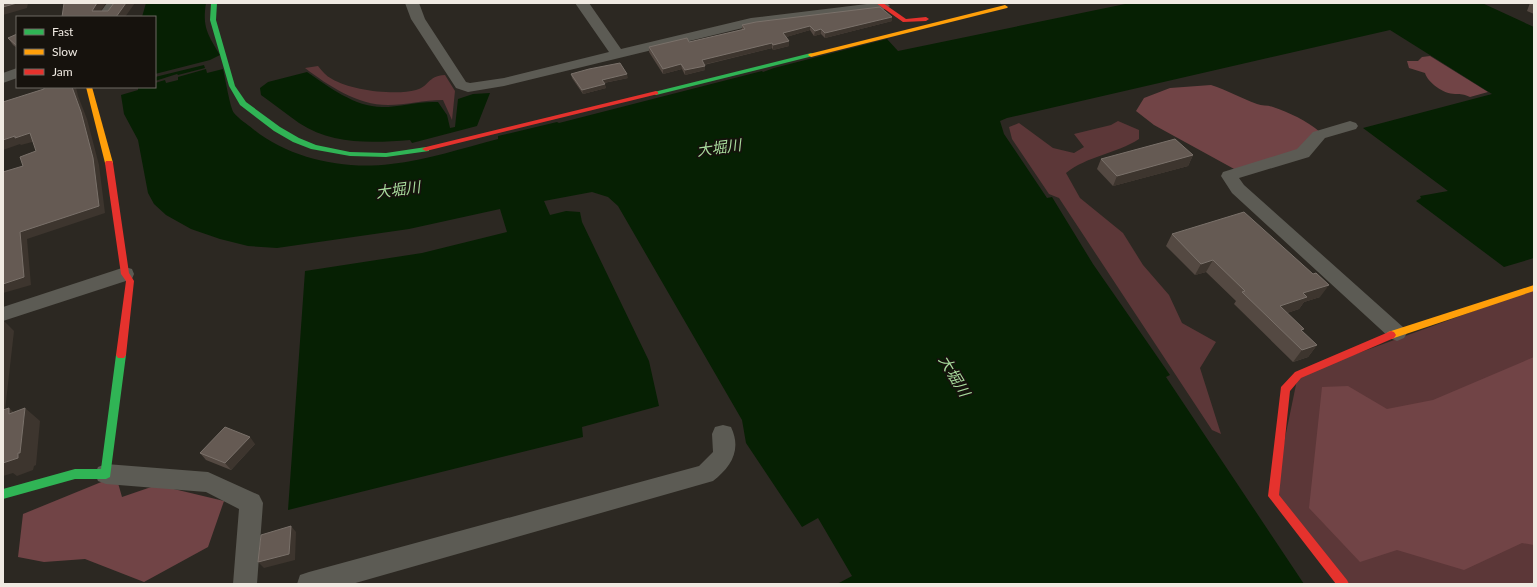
<svg xmlns="http://www.w3.org/2000/svg" width="1537" height="587" font-family="Lato,'Noto Sans JP',sans-serif">
<style>
.green{fill:#5c3738}
.forest{fill:#714446}
.water{fill:#062003}
.lines{fill:none;stroke-linecap:round;stroke-linejoin:round}
.street{fill:#5c5b54;fill-rule:evenodd}
.fast{fill:#30b455;fill-rule:evenodd}
.slow{fill:#ff9f0a;fill-rule:evenodd}
.jam{fill:#e5322d;fill-rule:evenodd}
.wall{fill:#544942}
.shaded-wall{fill:#3d352e}
.building{fill:#655a53;stroke:#7a716a}
.labels{text-anchor:middle;stroke-width:3.5;stroke-linejoin:round;paint-order:stroke}
.water-label{font-size:15px;font-style:italic;fill:#a7db9c;stroke:#16120d}
</style>
<rect width="100%" height="100%" fill="#2c2822"/>
<!-- green -->
<g class="green">
<path d="M318,66C322,71 326,76 332,79C350,90 395,96 416,90C429,87 427,76 445,75L455,91L452,120L443,100C424,100 406,105 388,105C357,105 329,86 305,68Z"/>
<path d="M1118,121L1139,130V139C1116,154 1087,156 1066,173L1080,198L1123,233L1143,265L1169,295L1182,323L1216,342L1200,368L1221,434L1212,430L1059,198L1049,194L1012,139L1009,127L1019,123L1053,148L1074,153L1084,147L1074,134L1111,125Z"/>
<polygon points="1534,289 1534,584 1342,584 1273,496 1298,375"/>
</g>
<!-- forest -->
<g class="forest">
<path d="M1430,56L1488,92L1470,97C1463,94 1462,94 1455,94C1444,94 1428,83 1425,73L1409,68L1407,61H1418L1422,57Z"/>
<path d="M1211,85C1227,90 1241,98 1257,104C1262,106 1268,105 1273,107C1290,113 1306,120 1320,132L1303,150L1236,170L1154,125L1136,111L1144,98L1170,88Z"/>
<polygon points="1534,357 1534,545 1522,543 1464,570 1397,550 1360,562 1309,508 1322,387 1348,386 1387,409 1433,400"/>
<polygon points="116,476 122,497 157,485 224,501 208,547 144,582 85,559 44,562 18,557 23,514"/>
</g>
<!-- water -->
<g class="water">
<path d="M146,3H206C202,27 208,35 220,55L210,60L155,74V17H142Z"/>
<path d="M1130,3H1482L1534,27V258L1504,267L1416,201L1421,198L1420,196L1448,191L1363,128L1492,94L1390,30L1007,118L1000,121L1004,134L1047,198L1052,197L1093,264L1170,375L1166,377L1304,584H837L852,576L818,518L802,527L746,443L742,420L618,206L608,197L592,192L544,201L550,215L566,211L580,212L582,222L649,361L659,406L582,427L583,437L288,510L305,271L422,253L507,232L500,209L409,229L277,248L248,246L220,239L191,229L166,215L154,204L148,193L138,140L124,114L121,95L138,90V87H155V83L165,80L166,83L178,80V77L206,69L207,73L223,69C225,77 230,108 234,113C239,119 247,124 253,129C290,159 344,170 391,164C427,160 463,148 498,139V136L557,122L559,123L762,71L763,72L774,68L887,39L898,51Z"/>
<polygon points="204,65 205,68 178,75 177,74 155,81 155,77"/>
<path d="M307,72C329,87 355,107 382,107C401,107 419,101 438,102L447,115L450,128L455,127L458,99L473,94L490,93L477,126L412,143L410,140C372,143 332,145 299,123C286,114 274,104 261,95L260,88L268,82Z"/>
</g>
<g class="lines">
<!-- street -->
<g class="street">
<polygon points="107,3 121,3 111,17 97,17"/>
<polygon points="405,3 419,3 425,19 466,82 470,83 504,78 609,52 575,3 589,3 621,49 751,18 875,3 887,3 890,6 883,10 751,26 504,86 468,92 456,88 411,19"/>
<polygon points="17,68 17,78 3,83 3,73"/>
<polygon points="1350,121 1356,123 1358,126 1356,129 1325,138 1309,157 1239,178 1244,185 1404,328 1407,333 1404,338 1397,341 1390,338 1232,193 1221,176 1223,172 1297,149 1313,132"/>
<polygon points="125,267 132,269 134,274 132,279 3,321 3,307"/>
<path d="M723,425L731,427C742,450 731,467 713,481L352,584H297L300,575L309,572L699,466L713,452L712,434L715,427Z"/>
<polygon points="106,464 208,472 259,495 263,503 257,584 233,584 239,509 206,492 106,484 98,481 95,474 98,467"/>
</g>
<!-- fast -->
<g class="fast">
<polygon points="211,3 217,3 216,20 235,86 246,102 280,127 299,138 316,145 350,152 386,153 426,147 429,147 429,151 386,157 350,156 311,149 293,142 274,131 240,105 229,86 210,20"/>
<polygon points="811,53 813,54 813,56 656,95 652,93 654,92"/>
<polygon points="121,351 124,352 126,355 110,477 106,479 75,479 3,499 3,489 75,469 101,469 116,355 118,352"/>
</g>
<!-- slow -->
<g class="slow">
<polygon points="1005,5 1008,7 1007,8 811,57 808,55 809,54"/>
<polygon points="86,87 92,87 113,163 112,165 106,165 105,163"/>
<polygon points="1534,285 1534,291 1391,339 1388,338 1386,335 1388,332"/>
</g>
<!-- jam -->
<g class="jam">
<polygon points="876,3 883,3 906,19 926,17 929,19 926,21 903,22"/>
<polygon points="656,91 658,92 658,94 426,151 422,149 426,147"/>
<polygon points="106,161 112,161 113,163 129,273 134,281 126,355 124,358 118,358 116,355 126,281 121,274 105,163"/>
<polygon points="1391,331 1394,332 1396,335 1394,338 1301,378 1290,391 1279,495 1347,580 1349,584 1336,584 1268,496 1281,387 1295,372"/>
</g>
</g>
<!-- wall -->
<g class="wall">
<polygon points="1530,3 1534,3 1534,14 1527,11"/>
<polygon points="892,21 825,38 821,34 814,36 810,30 786,37 789,41 789,46 773,50 772,48 704,65 705,70 685,75 682,69 663,74 649,52 649,47 689,42 742,30 742,25"/>
<polygon points="17,34 17,48 13,45 8,38"/>
<polygon points="571,74 628,78 604,83 606,88 583,94 572,78"/>
<polygon points="1193,155 1188,166 1113,186 1097,169 1101,159"/>
<polygon points="1172,234 1320,297 1304,302 1299,309 1287,313 1302,331 1317,345 1308,357 1293,362 1234,304 1236,301 1206,272 1195,275 1166,246"/>
<polygon points="255,444 231,470 206,460 200,453"/>
</g>
<!-- shaded-wall -->
<g class="shaded-wall">
<polygon points="17,3 28,3 27,8 3,15 3,7"/>
<polygon points="97,3 106,3 97,17 92,11"/>
<polygon points="126,3 135,3 125,17 116,17"/>
<polygon points="892,17 892,21 825,38 825,33"/>
<polygon points="810,26 810,30 783,38 783,33"/>
<polygon points="821,29 821,34 814,36 815,31"/>
<polygon points="789,41 789,46 773,50 773,45"/>
<polygon points="772,43 772,48 702,65 702,60"/>
<polygon points="681,64 682,69 663,74 663,69"/>
<polygon points="705,66 705,70 685,75 685,70"/>
<polygon points="627,74 628,78 603,83 602,80"/>
<polygon points="605,84 606,88 583,94 582,90"/>
<polygon points="72,87 76,87 78,96 87,119 99,165 105,213 27,239 31,285 3,293 3,284 20,232"/>
<polygon points="30,133 36,141 21,145 20,144 3,150 3,140 15,136"/>
<polygon points="1193,155 1188,166 1113,186 1117,176"/>
<polygon points="1213,260 1206,272 1195,275 1201,264"/>
<polygon points="1329,285 1320,297 1304,302 1299,309 1272,318 1280,306 1303,293"/>
<polygon points="3,320 14,331 3,428"/>
<polygon points="1317,345 1308,357 1293,362 1302,350"/>
<polygon points="9,408 24,421 25,408 40,421 36,465 34,466 33,470 17,476 13,473 3,476 3,461"/>
<polygon points="250,437 255,444 231,470 225,463"/>
<polygon points="291,526 296,532 295,560 264,568 258,562"/>
</g>
<!-- building -->
<g class="building">
<polygon points="3,3 17,3 3,7"/>
<polygon points="64,3 97,3 92,11 108,11 114,3 126,3 116,17 62,17"/>
<polygon points="880,7 892,17 825,33 821,29 815,31 810,26 783,33 789,41 773,45 772,43 702,60 705,66 685,70 681,64 663,69 649,47 687,38 689,42 745,29 742,25 756,22"/>
<polygon points="17,34 17,46 8,38"/>
<polygon points="620,63 627,74 602,80 605,84 582,90 571,74 589,69"/>
<polygon points="44,87 72,87 81,112 93,158 99,206 20,232 24,277 3,284 3,172 23,166 20,157 36,151 30,133 15,138 15,136 3,140 3,102 44,89"/>
<polygon points="1175,139 1193,155 1117,176 1101,159"/>
<polygon points="1244,212 1313,274 1316,273 1329,285 1303,293 1307,297 1280,306 1304,329 1301,330 1317,345 1302,350 1242,292 1245,291 1213,260 1201,264 1172,234"/>
<polygon points="9,408 9,414 25,408 20,453 18,453 18,458 3,463 3,410"/>
<polygon points="225,427 250,437 225,463 200,453"/>
<polygon points="291,526 289,554 258,562 261,535"/>
</g>
<g class="labels">
<!-- water labels -->
<g class="water-label">
<text transform="translate(719 148) rotate(-8)" y="5">大堀川</text>
<text transform="translate(398 190) rotate(-8)" y="5">大堀川</text>
<text transform="translate(954 376) rotate(59)" y="5">大堀川</text>
</g>
</g>
<!-- border -->
<rect width="1537" height="587" fill="none" stroke="#f0eae2" stroke-width="8"/>
<!-- legend -->
<rect x="16" y="16" width="140" height="72" fill="#16120d" stroke="#6d6862"/>
<rect x="24" y="29" width="20" height="6" fill="#30b455" stroke="#6d6862"/>
<text x="52" y="36" font-size="12" fill="#f0eae2">Fast</text>
<rect x="24" y="49" width="20" height="6" fill="#ff9f0a" stroke="#6d6862"/>
<text x="52" y="56" font-size="12" fill="#f0eae2">Slow</text>
<rect x="24" y="69" width="20" height="6" fill="#e5322d" stroke="#6d6862"/>
<text x="52" y="76" font-size="12" fill="#f0eae2">Jam</text>
</svg>
